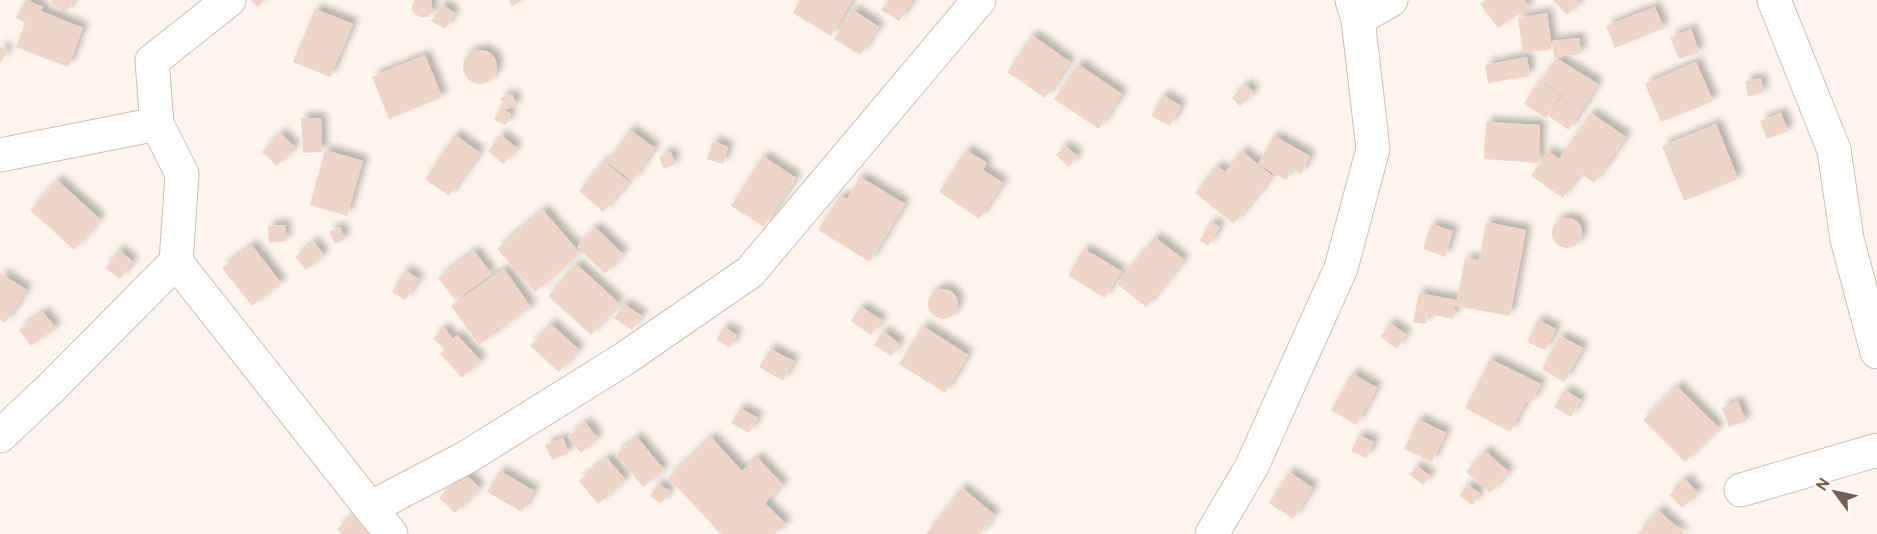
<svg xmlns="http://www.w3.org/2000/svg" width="1877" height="534" font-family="Overpass,sans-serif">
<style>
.building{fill:#efd5c7;filter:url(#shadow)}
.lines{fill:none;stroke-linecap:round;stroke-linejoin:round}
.minor-casing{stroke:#cebeb3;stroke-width:35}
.minor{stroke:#fff;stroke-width:33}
</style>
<defs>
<filter id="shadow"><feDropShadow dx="5.5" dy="-5.5" stdDeviation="3" flood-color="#0004"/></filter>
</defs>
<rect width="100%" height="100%" fill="#fcf5ed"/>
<!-- building -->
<g class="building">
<polygon points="26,0 43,7 41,11 83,28 68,67 16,47 25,23 16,18"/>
<polygon points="52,0 74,0 66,12 50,3"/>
<polygon points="250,0 264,0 258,7"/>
<polygon points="414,0 432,0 432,12 427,17 419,17 413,12 412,8"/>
<polygon points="509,0 522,0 512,6"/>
<polygon points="800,0 852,0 831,36 793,13"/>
<polygon points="888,0 913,0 899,21 881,10"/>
<polygon points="1485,0 1524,0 1529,7 1498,28 1480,4"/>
<polygon points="1553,0 1577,0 1580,3 1567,15"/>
<polygon points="442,5 455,13 445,29 431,21"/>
<polygon points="1655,7 1664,28 1615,48 1606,26"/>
<polygon points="315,9 353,24 330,77 293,62"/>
<polygon points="853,10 879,27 860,55 834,39"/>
<polygon points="1547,13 1552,49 1523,53 1518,18"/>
<polygon points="1691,29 1699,52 1679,59 1670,37"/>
<polygon points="1032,35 1070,62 1045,98 1007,72"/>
<polygon points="1579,38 1581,54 1554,57 1552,41"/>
<polygon points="0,46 8,51 0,63"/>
<circle cx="480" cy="67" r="17"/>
<polygon points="425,55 442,97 389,119 372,77"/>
<polygon points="1527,57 1530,76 1488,83 1485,65"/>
<polygon points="1556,58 1598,84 1569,130 1548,116 1563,95 1541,81"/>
<polygon points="1696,62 1713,101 1661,122 1645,84"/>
<polygon points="1078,64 1122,94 1099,129 1054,99"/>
<polygon points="1761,78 1763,93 1748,96 1745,81"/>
<polygon points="1539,81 1561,95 1546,118 1524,104"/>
<polygon points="1246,84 1254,93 1240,106 1232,98"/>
<polygon points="512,94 517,106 505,110 500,98"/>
<polygon points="1163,95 1181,106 1170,126 1151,116"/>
<polygon points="500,108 511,114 506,125 494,120"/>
<polygon points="1591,113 1626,137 1594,183 1580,173 1563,198 1531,176 1548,151 1559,159"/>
<polygon points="1781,113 1788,131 1767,139 1760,121"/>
<polygon points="301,118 321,118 322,152 303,153"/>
<polygon points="1486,122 1540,125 1539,163 1484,159"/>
<polygon points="1716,124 1738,179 1684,201 1662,146"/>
<polygon points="630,130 655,148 632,181 607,162"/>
<polygon points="280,133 295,147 277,166 262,152"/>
<polygon points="455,135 480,153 449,196 425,179"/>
<polygon points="501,135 517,148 503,164 488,151"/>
<polygon points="1274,136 1310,156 1301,174 1292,169 1286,180 1258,164"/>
<polygon points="713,141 728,147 723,164 707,159"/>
<polygon points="1065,146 1078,156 1069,167 1056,155"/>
<polygon points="325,150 363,161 347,216 310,205"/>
<polygon points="966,150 987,163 983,170 1003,183 979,219 939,192"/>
<polygon points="1242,151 1272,176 1234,224 1195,193 1217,166 1225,172"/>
<polygon points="671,152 675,164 664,169 659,157"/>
<polygon points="763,156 796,178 764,227 731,206"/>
<polygon points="604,161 629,182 603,212 579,191"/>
<polygon points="860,177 905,204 870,262 818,230 840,196 847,199"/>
<polygon points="57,180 100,219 74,250 30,210"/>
<polygon points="543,210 580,253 535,292 497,249"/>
<circle cx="1567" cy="233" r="15"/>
<polygon points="1211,222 1220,227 1208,246 1200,240"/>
<polygon points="1486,222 1526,230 1510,316 1455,306 1453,319 1428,314 1426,324 1413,322 1419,293 1457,300 1465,258 1479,260"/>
<polygon points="1431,224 1453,231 1445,257 1423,249"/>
<polygon points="285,225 286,241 269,243 268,226"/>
<polygon points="340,227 345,239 335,244 329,231"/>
<polygon points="595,227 623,254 605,274 577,247"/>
<polygon points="1155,237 1184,260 1146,307 1117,284"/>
<polygon points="314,242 324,255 306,270 295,257"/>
<polygon points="252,245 281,283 252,306 222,268"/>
<polygon points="1084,249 1121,271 1105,298 1068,276"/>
<polygon points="119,250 133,262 120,279 105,268"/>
<polygon points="474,251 491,273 455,300 438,278"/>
<polygon points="576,264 619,303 591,335 548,296"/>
<polygon points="504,269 531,307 479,345 451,306"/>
<polygon points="405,270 419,279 405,300 392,292"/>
<polygon points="0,273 27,290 5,323 0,320"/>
<circle cx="943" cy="304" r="15"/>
<polygon points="624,304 642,316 632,330 614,318"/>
<polygon points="861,307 882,320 871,335 851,321"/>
<polygon points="43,312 56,328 31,346 19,330"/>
<polygon points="1538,320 1556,329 1545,350 1527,342"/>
<polygon points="1390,323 1406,334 1397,349 1380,337"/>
<polygon points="551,324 579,350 559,372 530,346"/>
<polygon points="923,326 968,355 945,393 899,364"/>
<polygon points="724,327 737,335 730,348 716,340"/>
<polygon points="444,328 453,339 457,335 481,361 462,378 440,354 444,350 433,338"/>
<polygon points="883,331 900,344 891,356 874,345"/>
<polygon points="1560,336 1583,348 1564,382 1542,369"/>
<polygon points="770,349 794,361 783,381 759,367"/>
<polygon points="1490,359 1541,384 1531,403 1526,401 1510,432 1465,408"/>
<polygon points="1352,373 1377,388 1356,425 1331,410"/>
<polygon points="1677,386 1719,428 1685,462 1643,420"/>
<polygon points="1565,390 1581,400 1571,417 1554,407"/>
<polygon points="1738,401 1746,421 1729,427 1722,408"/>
<polygon points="740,408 758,418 749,433 731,423"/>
<polygon points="1418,419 1446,433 1432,462 1404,449"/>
<polygon points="585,422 598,438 581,453 568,437"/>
<polygon points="1359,435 1374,442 1366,458 1351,451"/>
<polygon points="637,437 664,470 643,487 616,454"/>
<polygon points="711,437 742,471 757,457 783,485 765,503 786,524 775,534 721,534 668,478"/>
<polygon points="563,438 569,453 552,460 545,445"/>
<polygon points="1485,451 1509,472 1490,493 1466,472"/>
<polygon points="607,458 626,480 598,504 579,481"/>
<polygon points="1416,466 1431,476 1423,485 1410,475"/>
<polygon points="500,471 534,491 522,512 487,492"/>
<polygon points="1289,472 1313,488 1293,519 1269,503"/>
<polygon points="464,473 480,488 455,513 439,498"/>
<polygon points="1685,479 1698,493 1682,508 1669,495"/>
<polygon points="658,484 670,491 661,504 650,496"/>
<polygon points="1467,485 1480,493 1473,505 1459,496"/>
<polygon points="962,488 995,515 980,534 926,534"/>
<polygon points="1658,510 1685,534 1637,534"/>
<polygon points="355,513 372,531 369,534 342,534 337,529"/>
</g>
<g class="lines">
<defs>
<g id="minor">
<polyline points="1774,0 1834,150 1847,239 1877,352"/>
<polyline points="1358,19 1391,0"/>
<polyline points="0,155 157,124"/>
<polyline points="176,262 391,534"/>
<polyline points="0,436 53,386 176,262 182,174 157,124 152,61 229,0"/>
<polyline points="1741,490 1877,450"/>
<polyline points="370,508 467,457 624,359 750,272 979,0"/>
<polyline points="1212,534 1252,466 1341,268 1373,149 1358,19 1352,0"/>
</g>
</defs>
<!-- minor casing -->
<use href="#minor" class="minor-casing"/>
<!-- minor -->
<use href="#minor" class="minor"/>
</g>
<!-- north arrow -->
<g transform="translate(1835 492) rotate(303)" stroke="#fefaf4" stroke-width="4.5" paint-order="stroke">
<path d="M0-4.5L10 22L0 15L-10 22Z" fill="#765d51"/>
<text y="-9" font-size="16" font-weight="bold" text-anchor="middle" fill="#765d51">N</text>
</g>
</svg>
